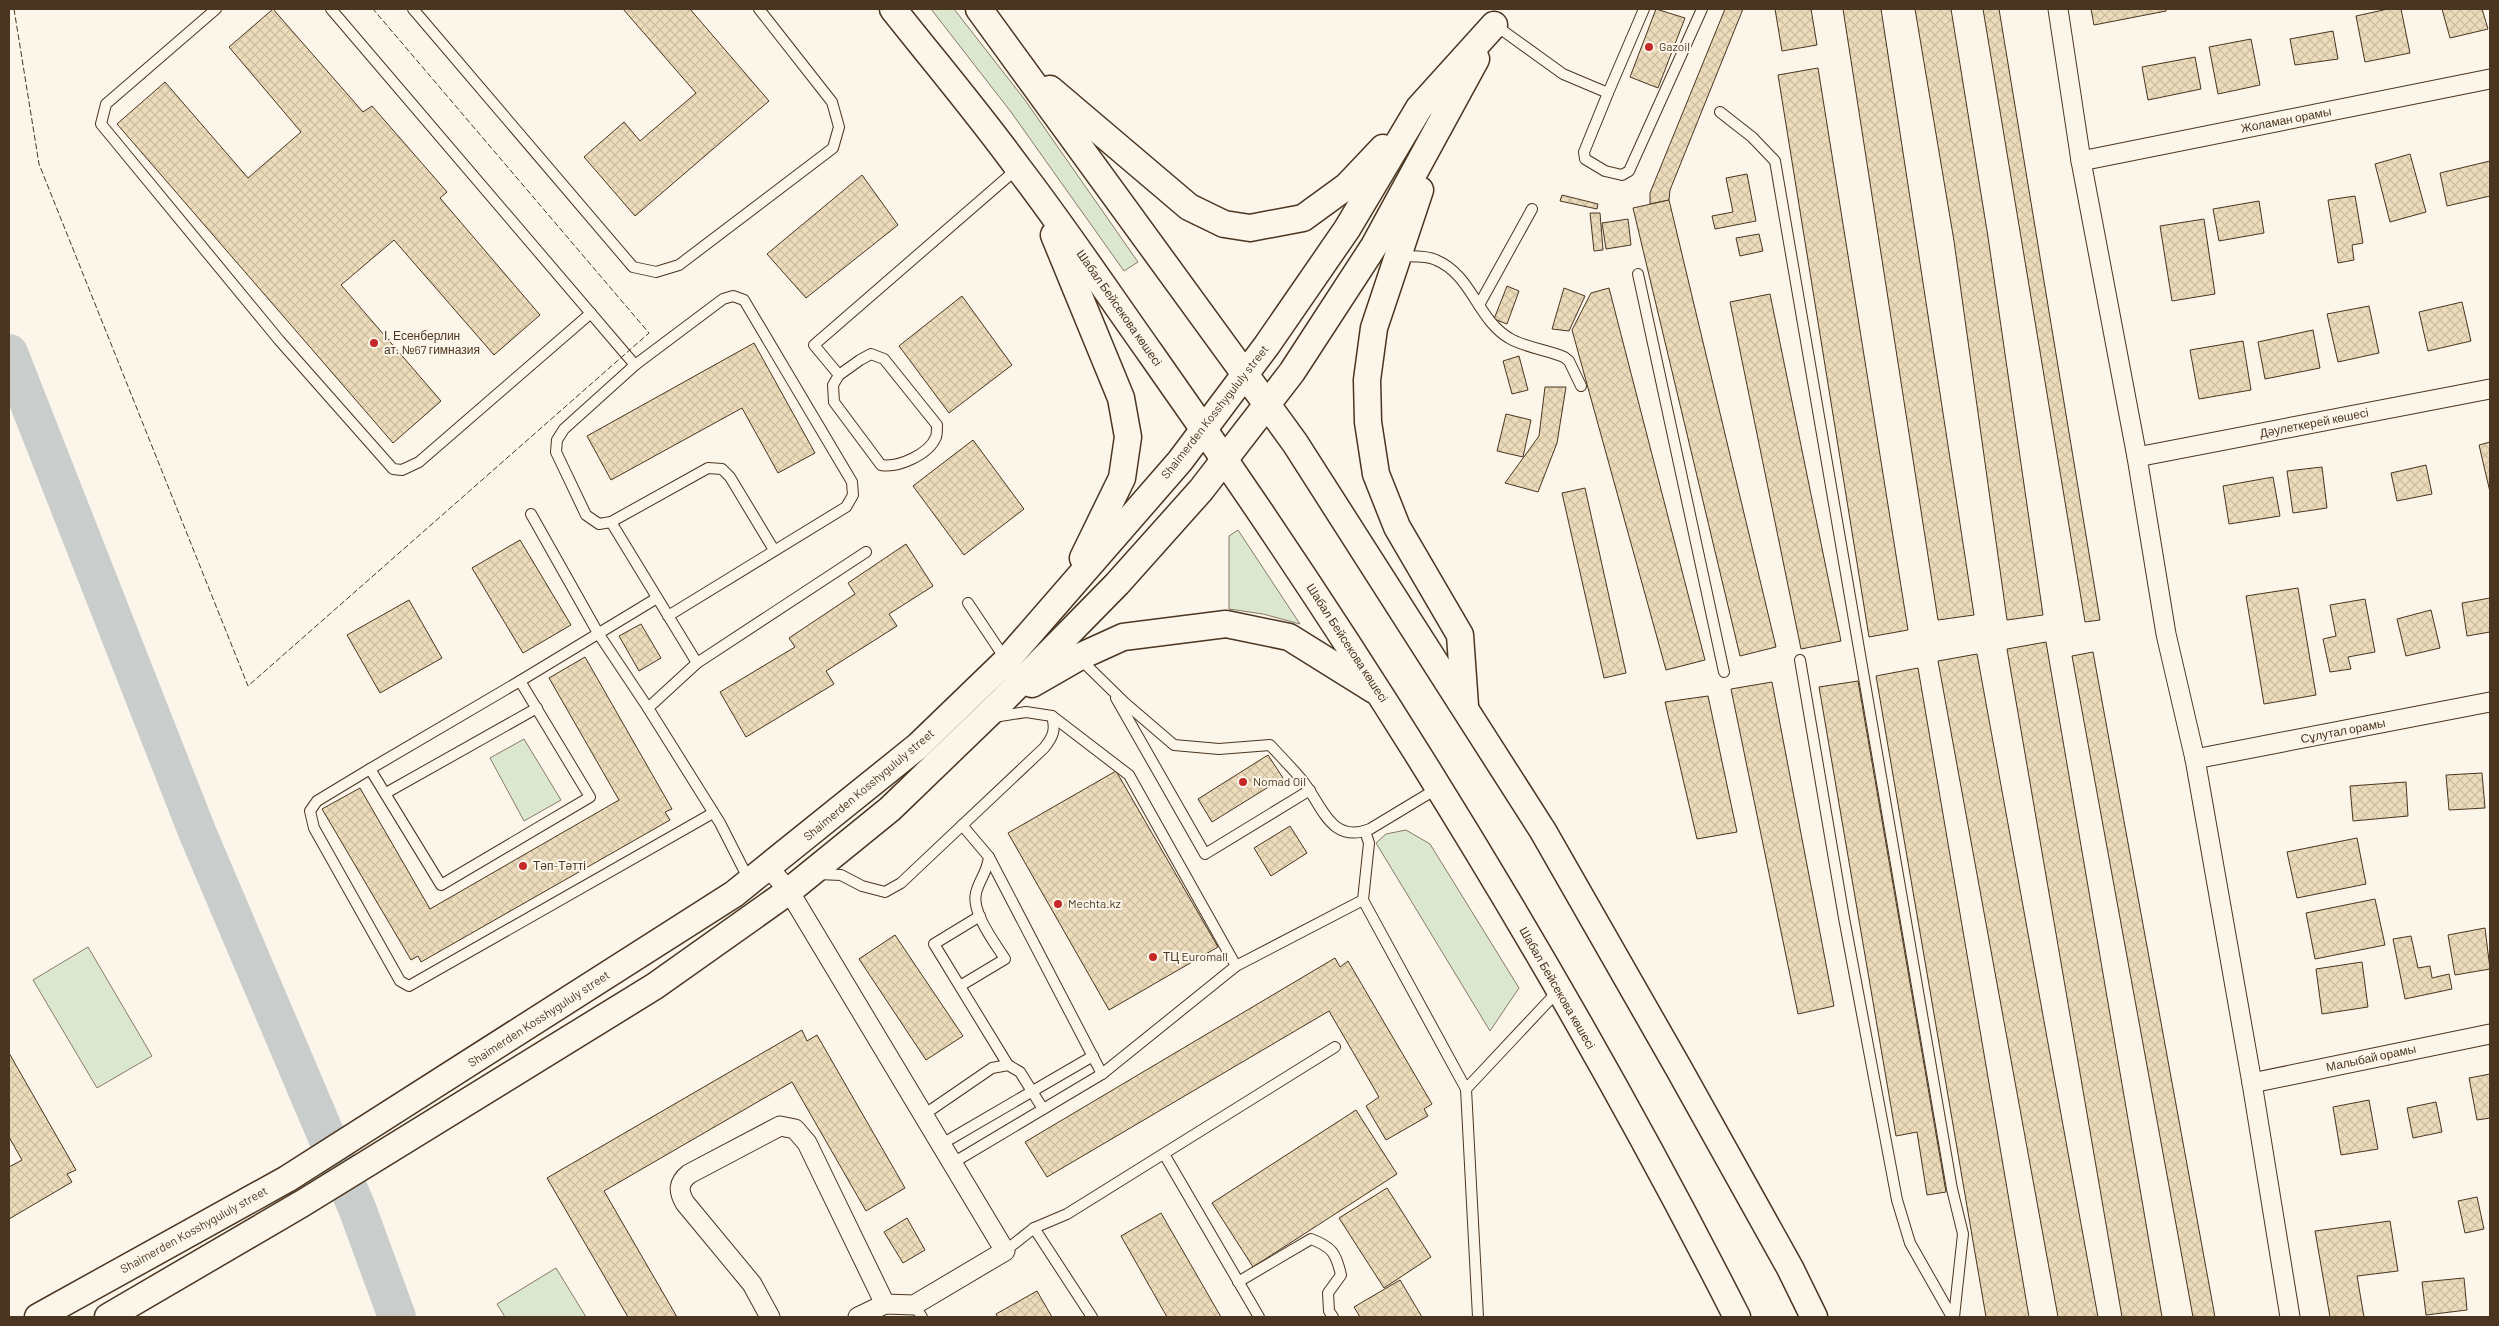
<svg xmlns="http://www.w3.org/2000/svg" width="2499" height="1326" font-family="Barlow,sans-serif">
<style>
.green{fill:#dce7d0;stroke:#887966}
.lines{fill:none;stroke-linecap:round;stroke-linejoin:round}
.river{stroke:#c9cecd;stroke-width:38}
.building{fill:url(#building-cross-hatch);stroke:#4a3520}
.lane-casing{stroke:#4a3520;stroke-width:12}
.street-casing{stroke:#4a3520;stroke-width:21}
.secondary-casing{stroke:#4a3520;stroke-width:29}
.lane{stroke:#fbf6e9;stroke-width:10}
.street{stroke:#fbf6e9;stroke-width:19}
.secondary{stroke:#fbf6e9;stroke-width:26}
.fence{stroke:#4a3520;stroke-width:1;stroke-dasharray:6 2.5;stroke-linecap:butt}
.poi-dot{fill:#c62828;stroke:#fbf6e9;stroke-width:2}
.labels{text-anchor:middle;stroke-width:4;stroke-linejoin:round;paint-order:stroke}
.poi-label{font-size:12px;fill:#4a3520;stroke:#fbf6e9;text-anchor:start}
.street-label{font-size:12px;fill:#4a3520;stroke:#fbf6e9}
</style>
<defs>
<pattern id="building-cross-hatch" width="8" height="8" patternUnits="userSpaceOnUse" patternTransform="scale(1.25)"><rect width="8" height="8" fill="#ecdcbc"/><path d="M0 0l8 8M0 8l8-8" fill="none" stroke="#ccbda1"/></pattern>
</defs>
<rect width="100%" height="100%" fill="#fbf6e9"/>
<!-- green -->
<g class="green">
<polygon points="931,9 954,9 1025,100 1138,262 1124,271 1011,112"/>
<polygon points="1238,530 1300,624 1263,614 1229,609 1229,536"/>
<polygon points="524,739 561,800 524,821 490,758"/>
<polygon points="1406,830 1430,844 1519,988 1490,1031 1376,843 1386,834"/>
<polygon points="88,947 152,1056 97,1088 33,980"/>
<polygon points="556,1268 586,1317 505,1317 497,1304"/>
</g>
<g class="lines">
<!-- river -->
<polyline class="river" points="9,353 198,834 357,1208 397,1317"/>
</g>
<!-- building -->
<g class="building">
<polygon points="273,9 363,112 372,106 447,192 440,198 540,315 494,355 394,240 341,285 441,401 393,443 117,124 165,82 248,178 301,132 229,47"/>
<polygon points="623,9 690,9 769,101 635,216 584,157 624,122 640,141 696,93"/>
<polygon points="1656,9 1685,18 1658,88 1630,77"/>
<polygon points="1725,9 1743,9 1670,190 1669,200 1650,204 1650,193"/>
<polygon points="1775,9 1811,9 1817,45 1782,51"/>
<polygon points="1843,9 1881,9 1974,615 1938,620"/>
<polygon points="1915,9 1951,9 1988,237 2043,615 2007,620 1954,241"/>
<polygon points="1983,9 1999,9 2100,620 2085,622"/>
<polygon points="2091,9 2166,9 2166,11 2094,25"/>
<polygon points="2388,9 2401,9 2410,53 2365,62 2356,16"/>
<polygon points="2442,9 2482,9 2488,29 2450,38"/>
<polygon points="2333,31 2338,59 2295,65 2290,39"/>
<polygon points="2251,39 2260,85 2218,94 2209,47"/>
<polygon points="2195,57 2201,89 2148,100 2142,67"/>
<polygon points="1818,68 1908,630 1869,637 1778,75"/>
<polygon points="2410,154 2426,212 2390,222 2375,164"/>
<polygon points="2490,161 2490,196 2447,206 2440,173"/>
<polygon points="1747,174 1756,221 1715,229 1712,216 1733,212 1726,178"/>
<polygon points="862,175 898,225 806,298 767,254"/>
<polygon points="1562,195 1598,204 1597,209 1560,201"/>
<polygon points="2355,196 2363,243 2352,245 2354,260 2338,263 2328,200"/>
<polygon points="1669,200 1776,647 1740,656 1633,208"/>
<polygon points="2259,201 2264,233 2219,241 2213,209"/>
<polygon points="1590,213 1600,213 1603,250 1594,251"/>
<polygon points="1628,219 1631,245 1606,249 1602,223"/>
<polygon points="2204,219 2215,294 2172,301 2160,226"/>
<polygon points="1759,234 1763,251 1740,256 1736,238"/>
<polygon points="1507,286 1519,291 1507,324 1494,319"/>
<polygon points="1564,288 1585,296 1569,331 1552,329"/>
<polygon points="1609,288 1705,660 1666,670 1572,330 1591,293"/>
<polygon points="1770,294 1841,641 1801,649 1730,302"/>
<polygon points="962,296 1012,365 949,413 899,346"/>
<polygon points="2462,302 2471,341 2428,351 2419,312"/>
<polygon points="2369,306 2379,353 2338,362 2327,314"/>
<polygon points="2313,330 2320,368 2265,379 2258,342"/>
<polygon points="2243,341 2251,390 2199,399 2190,350"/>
<polygon points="754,343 815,453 778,473 742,408 611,480 587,436"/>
<polygon points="1519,356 1528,390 1512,394 1503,361"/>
<polygon points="1545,387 1566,387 1557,443 1538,492 1505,483 1539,436"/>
<polygon points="1506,414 1531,420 1523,457 1497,451"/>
<polygon points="973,440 1024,509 964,555 913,486"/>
<polygon points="2490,442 2490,492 2479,445"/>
<polygon points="2426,465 2432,494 2397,501 2391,473"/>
<polygon points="2322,467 2327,508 2293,513 2287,471"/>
<polygon points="2273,477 2280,516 2229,524 2223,486"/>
<polygon points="1585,488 1626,673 1604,678 1562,493"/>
<polygon points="520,540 571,625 523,653 472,568"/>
<polygon points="906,544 933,586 889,614 897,626 826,671 834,684 746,737 720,692 795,647 789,638 855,594 848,583"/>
<polygon points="2298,588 2316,695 2264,704 2246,596"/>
<polygon points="2490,598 2490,632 2467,636 2462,603"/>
<polygon points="2365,599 2375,652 2348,657 2351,669 2330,672 2323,639 2336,636 2330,605"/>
<polygon points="409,600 442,658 380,693 347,635"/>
<polygon points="2431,610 2440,648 2406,656 2397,619"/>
<polygon points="641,624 661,658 639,671 619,636"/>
<polygon points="2046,642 2162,1317 2122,1317 2007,649"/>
<polygon points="2093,652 2215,1317 2193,1317 2072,656"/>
<polygon points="1977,654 2098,1317 2058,1317 1938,661"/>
<polygon points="585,657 672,809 665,812 670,820 421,962 418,956 411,960 322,809 360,788 430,909 619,800 549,678"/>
<polygon points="1918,668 2029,1317 1986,1317 1876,676"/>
<polygon points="1858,681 1946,1192 1927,1195 1917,1132 1896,1136 1819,687"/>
<polygon points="1772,682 1834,1006 1798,1014 1731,689"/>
<polygon points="1708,696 1737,832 1697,839 1665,702"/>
<polygon points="1268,755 1283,778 1212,822 1198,799"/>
<polygon points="1116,771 1218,947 1109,1010 1008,833"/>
<polygon points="2482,773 2485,808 2449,810 2446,775"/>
<polygon points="2406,782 2408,816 2353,821 2350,786"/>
<polygon points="1290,826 1307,853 1271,876 1254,848"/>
<polygon points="2357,838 2366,884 2297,898 2287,852"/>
<polygon points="2375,899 2385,945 2315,959 2306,913"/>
<polygon points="2485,928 2490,969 2455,975 2448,935"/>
<polygon points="895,935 963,1036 926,1060 859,959"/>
<polygon points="2411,936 2418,968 2430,966 2432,978 2449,974 2452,989 2405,999 2393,939"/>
<polygon points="1335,958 1340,967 1348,961 1432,1104 1424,1109 1428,1116 1386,1140 1366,1106 1379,1097 1329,1011 1047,1177 1025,1142"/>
<polygon points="2362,962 2368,1007 2322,1014 2316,969"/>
<polygon points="802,1030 807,1041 817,1035 905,1188 866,1211 792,1082 604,1191 677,1317 628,1317 547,1178"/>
<polygon points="9,1053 76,1170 67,1174 72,1182 9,1219 9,1167 22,1160 9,1137"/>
<polygon points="2490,1074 2490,1118 2477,1120 2469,1078"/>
<polygon points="2369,1100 2378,1149 2341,1155 2333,1107"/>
<polygon points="2436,1102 2442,1132 2413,1138 2407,1108"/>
<polygon points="1356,1110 1397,1174 1253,1267 1212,1203"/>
<polygon points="1387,1188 1431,1257 1384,1288 1339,1218"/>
<polygon points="2477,1197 2484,1229 2465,1233 2458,1201"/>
<polygon points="1161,1213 1221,1317 1167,1317 1121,1236"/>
<polygon points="907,1218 925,1250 903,1263 884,1232"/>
<polygon points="2390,1221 2398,1271 2357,1276 2364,1317 2330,1317 2315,1231"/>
<polygon points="2464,1278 2467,1310 2426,1315 2422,1282"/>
<polygon points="1400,1280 1422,1317 1360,1317 1354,1307"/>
<polygon points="1037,1291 1052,1317 998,1317 996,1314"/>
</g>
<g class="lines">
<defs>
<g id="lane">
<polyline points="216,9 106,104 101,124 279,340 393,469 402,470 419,462 591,313"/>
<polyline points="331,9 635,365 564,429 557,440 556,452 586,515 599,524 611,522"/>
<polyline points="413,9 633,267 656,272 679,265 833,148 839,127 832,102 759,9"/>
<polyline points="1495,25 1563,74 1608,93 1644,9"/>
<polyline points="1608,93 1584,152 1585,159 1605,171 1622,175 1629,171 1702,9"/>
<polyline points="1720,112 1752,137 1775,161 1952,1189 1963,1234 1954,1317"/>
<path d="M1398,256C1409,257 1426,255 1436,260C1472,275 1477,319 1509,338C1523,347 1548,350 1564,357L1569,361L1581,386"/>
<polyline points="1638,274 1724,672"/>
<polyline points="1479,305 1532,209"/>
<polyline points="635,365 723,299 733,296 744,300 852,482 853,495 846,507 668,616"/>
<path d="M839,375L833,385L834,402L881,465C899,468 929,454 936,437C937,434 937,428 937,425L884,359L871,354L860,360L839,375L814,345L1018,168"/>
<polyline points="531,514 598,633 648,708"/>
<polyline points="657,598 520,681 590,797 441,885 370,769 317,801 310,811 314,828 400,981 409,986 713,813"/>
<polyline points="968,603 1006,660"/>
<path d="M1079,658L1125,703L1174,745L1219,749L1270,745C1281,757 1292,768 1302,780C1322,804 1330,845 1370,829L1438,788"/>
<polyline points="1800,660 1844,918 1897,1200 1910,1243 1952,1317"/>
<polyline points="697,663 611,522 708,468 722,469 730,477 774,550"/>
<polyline points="1116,698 1205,854 1310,790"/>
<polyline points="994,717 1026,712 1052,716 1129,775 1236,966"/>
<polyline points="370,769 520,681"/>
<polyline points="386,793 537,708"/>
<polyline points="989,857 1102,1074"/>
<path d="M819,874L841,875L862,886L885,892L901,883L1044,748C1053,737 1056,730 1052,716"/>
<polyline points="750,882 720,823 648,708 697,663 866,552"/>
<polyline points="1363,900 1466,1089"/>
<polyline points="980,916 934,944 1008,1065"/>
<path d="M960,986L1005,959C995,943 971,912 976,893C979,880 987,873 989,857L962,825"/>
<polyline points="922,1116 992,1068 1008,1065 1020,1072 1043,1109"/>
<polyline points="940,1145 1093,1056"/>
<polyline points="1164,1154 1259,1317"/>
<polyline points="951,1164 1102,1074 1236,966 1363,900 1369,843 1365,831"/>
<polyline points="1034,1228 1067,1214 1335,1047"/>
<polyline points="1005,1251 1034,1228 1092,1317"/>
<path d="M1238,1282L1311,1239C1332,1247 1336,1253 1341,1275L1328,1293L1329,1311L1333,1317"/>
<polyline points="914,1305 922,1317"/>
<polyline points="1478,1317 1466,1089 1558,991"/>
</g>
<g id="street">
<polyline points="2058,9 2081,161 2137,457 2166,634 2195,759 2252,1083 2290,1317"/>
<polyline points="2081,161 2490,79"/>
<polyline points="2137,457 2490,389"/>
<polyline points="2195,759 2490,702"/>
<polyline points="769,868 789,891 1005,1251 914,1305 885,1304 858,1317"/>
<polyline points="2252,1083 2490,1034"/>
<path d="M770,1317L752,1284L685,1203C678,1191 678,1183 689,1174L780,1126L795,1129L807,1143L885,1304"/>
</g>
<g id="secondary">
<path d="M893,9C935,62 979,114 1019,169C1065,229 1107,292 1151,354C1368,661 1567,982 1737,1317"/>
<polyline points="979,9 1295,443 1465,709 1543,831 1679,1069 1790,1268 1814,1317"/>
<polyline points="1050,89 1189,207 1224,224 1250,228 1303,218 1347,186 1383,148"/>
<polyline points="1420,190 1374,328 1367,380 1368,422 1376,474 1397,527 1460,635 1465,706"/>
<polyline points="1054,235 1121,398 1128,437 1122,478 1083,558"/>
<polyline points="1032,684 1079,657 1123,637 1226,624 1289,637 1374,690"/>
<polyline points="38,1317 287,1179 734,894 918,746 1006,661 1180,461 1267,345 1347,229 1419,108 1494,25"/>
<polyline points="108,1317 303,1203 655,986 789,891 890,809 1003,700 1117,584 1201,490 1292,372 1374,246 1476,59"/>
</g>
</defs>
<!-- lane casing -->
<use href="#lane" class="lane-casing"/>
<!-- street casing -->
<use href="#street" class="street-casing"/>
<!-- secondary casing -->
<use href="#secondary" class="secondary-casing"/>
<!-- lane -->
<use href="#lane" class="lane"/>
<!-- street -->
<use href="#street" class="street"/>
<!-- secondary -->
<use href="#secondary" class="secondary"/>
<!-- fence -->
<polyline class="fence" points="14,9 39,164 248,686 649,333 373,9"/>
</g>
<!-- markers -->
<g class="poi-dot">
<circle cx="1649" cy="47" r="5"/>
<circle cx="374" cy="343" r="5"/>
<circle cx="1243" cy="782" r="5"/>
<circle cx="523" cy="866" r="5"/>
<circle cx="1058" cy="904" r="5"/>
<circle cx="1153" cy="957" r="5"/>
</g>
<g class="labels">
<!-- poi labels -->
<g class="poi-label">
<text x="1659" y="51">Gazoil</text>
<text x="384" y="340">І. Есенберлин<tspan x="384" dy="14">ат. №67 гимназия</tspan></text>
<text x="1253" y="786">Nomad Oil</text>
<text x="533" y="870">Тәп-Тәтті</text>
<text x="1068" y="908">Mechta.kz</text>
<text x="1163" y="961">ТЦ Euromall</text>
</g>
<!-- street labels -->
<g class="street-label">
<text transform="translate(2286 120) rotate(-11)" y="4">Жоламан орамы</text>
<text transform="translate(1119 308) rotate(55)" y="4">Шабал Бейсекова көшесі</text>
<text transform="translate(1215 412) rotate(-52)" y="4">Shaimerden Kosshygululy street</text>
<text transform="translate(2314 423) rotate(-11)" y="4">Дәулеткерей көшесі</text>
<text transform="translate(1347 643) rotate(57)" y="4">Шабал Бейсекова көшесі</text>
<text transform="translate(2343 731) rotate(-11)" y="4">Сұлутал орамы</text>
<text transform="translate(869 785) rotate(-40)" y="4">Shaimerden Kosshygululy street</text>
<text transform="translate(1557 988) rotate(60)" y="4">Шабал Бейсекова көшесі</text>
<text transform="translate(539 1019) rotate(-33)" y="4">Shaimerden Kosshygululy street</text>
<text transform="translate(2371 1058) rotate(-12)" y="4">Малыбай орамы</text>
<text transform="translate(194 1230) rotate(-29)" y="4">Shaimerden Kosshygululy street</text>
</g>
</g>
<!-- border -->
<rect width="2499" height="1326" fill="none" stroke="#4a3520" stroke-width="20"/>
</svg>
